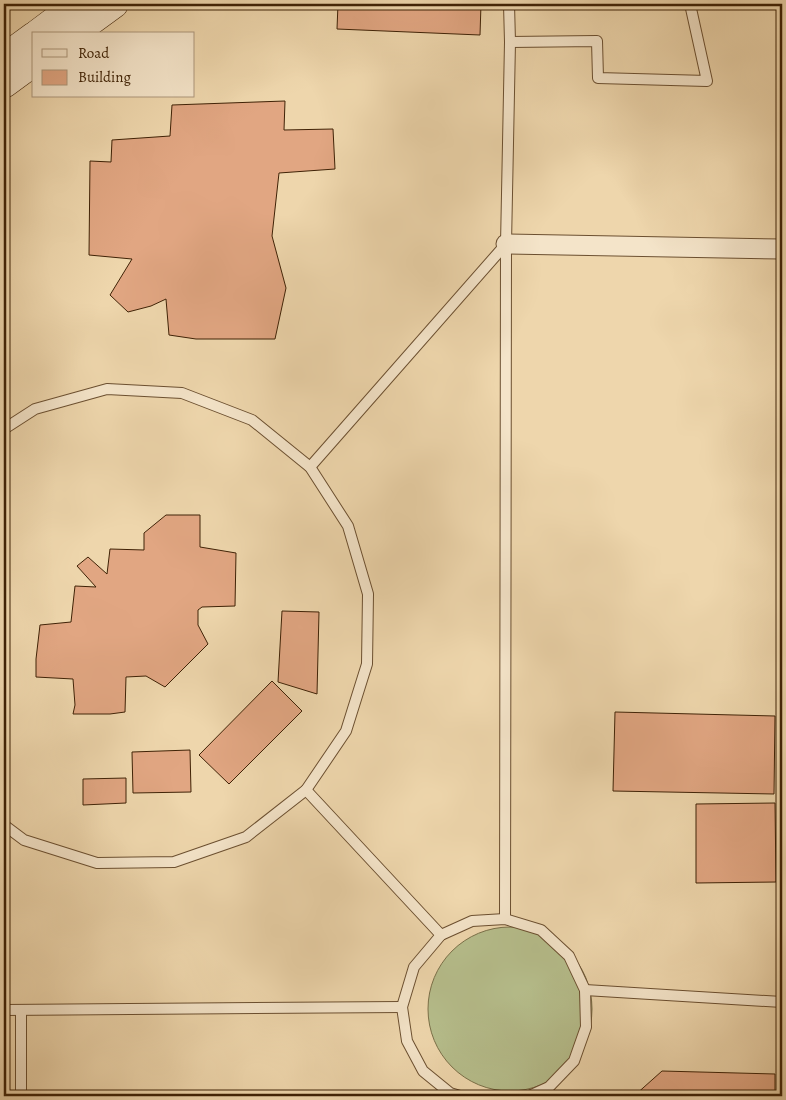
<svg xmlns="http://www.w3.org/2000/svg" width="786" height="1100" font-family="Alegreya,serif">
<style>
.green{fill:#b6be8c;stroke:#7a7049}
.building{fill:#e1a682;stroke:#3f2206}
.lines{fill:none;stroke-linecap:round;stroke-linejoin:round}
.service-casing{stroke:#6b4f30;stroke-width:12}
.minor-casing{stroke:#6b4f30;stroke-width:21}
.secondary-casing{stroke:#3f2206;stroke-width:29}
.service{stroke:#f4e4c9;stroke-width:10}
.minor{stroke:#f4e4c9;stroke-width:19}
.secondary{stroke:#f4e4c9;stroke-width:28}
</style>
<rect width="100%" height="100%" fill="#eed6ac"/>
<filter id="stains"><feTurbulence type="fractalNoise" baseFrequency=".004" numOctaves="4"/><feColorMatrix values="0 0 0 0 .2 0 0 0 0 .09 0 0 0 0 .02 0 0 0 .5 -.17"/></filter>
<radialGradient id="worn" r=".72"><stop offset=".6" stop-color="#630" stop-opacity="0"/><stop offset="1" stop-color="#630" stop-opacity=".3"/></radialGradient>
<!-- green -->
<circle class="green" cx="510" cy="1009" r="82"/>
<!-- building -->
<g class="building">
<polygon points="338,4 481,4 480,35 337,29"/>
<polygon points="285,101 284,130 333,129 335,169 279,173 272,236 286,288 275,339 196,339 169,335 166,299 151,306 128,312 110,295 132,259 89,255 90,161 111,162 112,140 170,136 172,105"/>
<polygon points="166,515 200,515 200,547 236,553 235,606 202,607 198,610 198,625 208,644 165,687 146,676 126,677 125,712 110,714 73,714 75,705 73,679 36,677 36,659 40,625 71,622 75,586 96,587 77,566 88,557 107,574 110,549 144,550 144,533"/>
<polygon points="282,611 319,612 317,694 278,682"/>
<polygon points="272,681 302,711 229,784 199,755"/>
<polygon points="615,712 775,716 774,794 613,791"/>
<polygon points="190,750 191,792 133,793 132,752"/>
<polygon points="126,778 126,803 83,805 83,779"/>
<polygon points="775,803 776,882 696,883 696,804"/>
<polygon points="662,1071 775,1074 775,1096 634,1096"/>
</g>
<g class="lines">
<defs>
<g id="service">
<polyline points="510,42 597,41 598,78 707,81 690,4"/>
<polyline points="4,429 35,409 107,389 182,393 252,420 310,467 348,526 368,594 367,664 346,731 306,790 246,837 174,862 97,863 24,840 4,825"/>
<polyline points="310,467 506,244"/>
<polyline points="306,790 441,935"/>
<polyline points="505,919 506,244 510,42 509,4"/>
<polyline points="585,990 782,1002"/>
<polyline points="4,1010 402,1007"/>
<polyline points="21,1096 21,1010"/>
<polyline points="460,1096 450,1093 423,1071 407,1041 402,1007 414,967 441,935 472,921 505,919 541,930 569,956 585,990 586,1027 574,1061 549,1087 529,1096"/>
</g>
<polyline id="minor" points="506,244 782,249"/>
<g id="secondary">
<polyline points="37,34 77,4"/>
<polyline points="73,34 114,4"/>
<polyline points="4,58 34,36"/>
<polyline points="4,84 34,62"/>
</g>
</defs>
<!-- service casing -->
<use href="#service" class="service-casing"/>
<!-- minor casing -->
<use href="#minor" class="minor-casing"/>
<!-- secondary casing -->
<use href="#secondary" class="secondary-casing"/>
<!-- service -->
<use href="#service" class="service"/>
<!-- minor -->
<use href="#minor" class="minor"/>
<!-- secondary -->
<use href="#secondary" class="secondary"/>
</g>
<!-- margin -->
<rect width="786" height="1100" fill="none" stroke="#eed6ac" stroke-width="20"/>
<rect x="5" y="5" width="776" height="1090" fill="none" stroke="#3f2206" stroke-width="2.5"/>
<rect x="10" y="10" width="766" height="1080" fill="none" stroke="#3f2206"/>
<!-- legend -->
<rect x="32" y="32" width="162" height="65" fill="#f4e4c9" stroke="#ac967b"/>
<rect x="42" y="49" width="25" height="8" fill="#f4e4c9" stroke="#ac967b"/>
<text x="78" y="58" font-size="15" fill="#3f2206">Road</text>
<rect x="42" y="70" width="25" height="15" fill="#e1a682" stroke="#ac967b"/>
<text x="78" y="82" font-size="15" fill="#3f2206">Building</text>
<rect width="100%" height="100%" filter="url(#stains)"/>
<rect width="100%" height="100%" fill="url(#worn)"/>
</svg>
